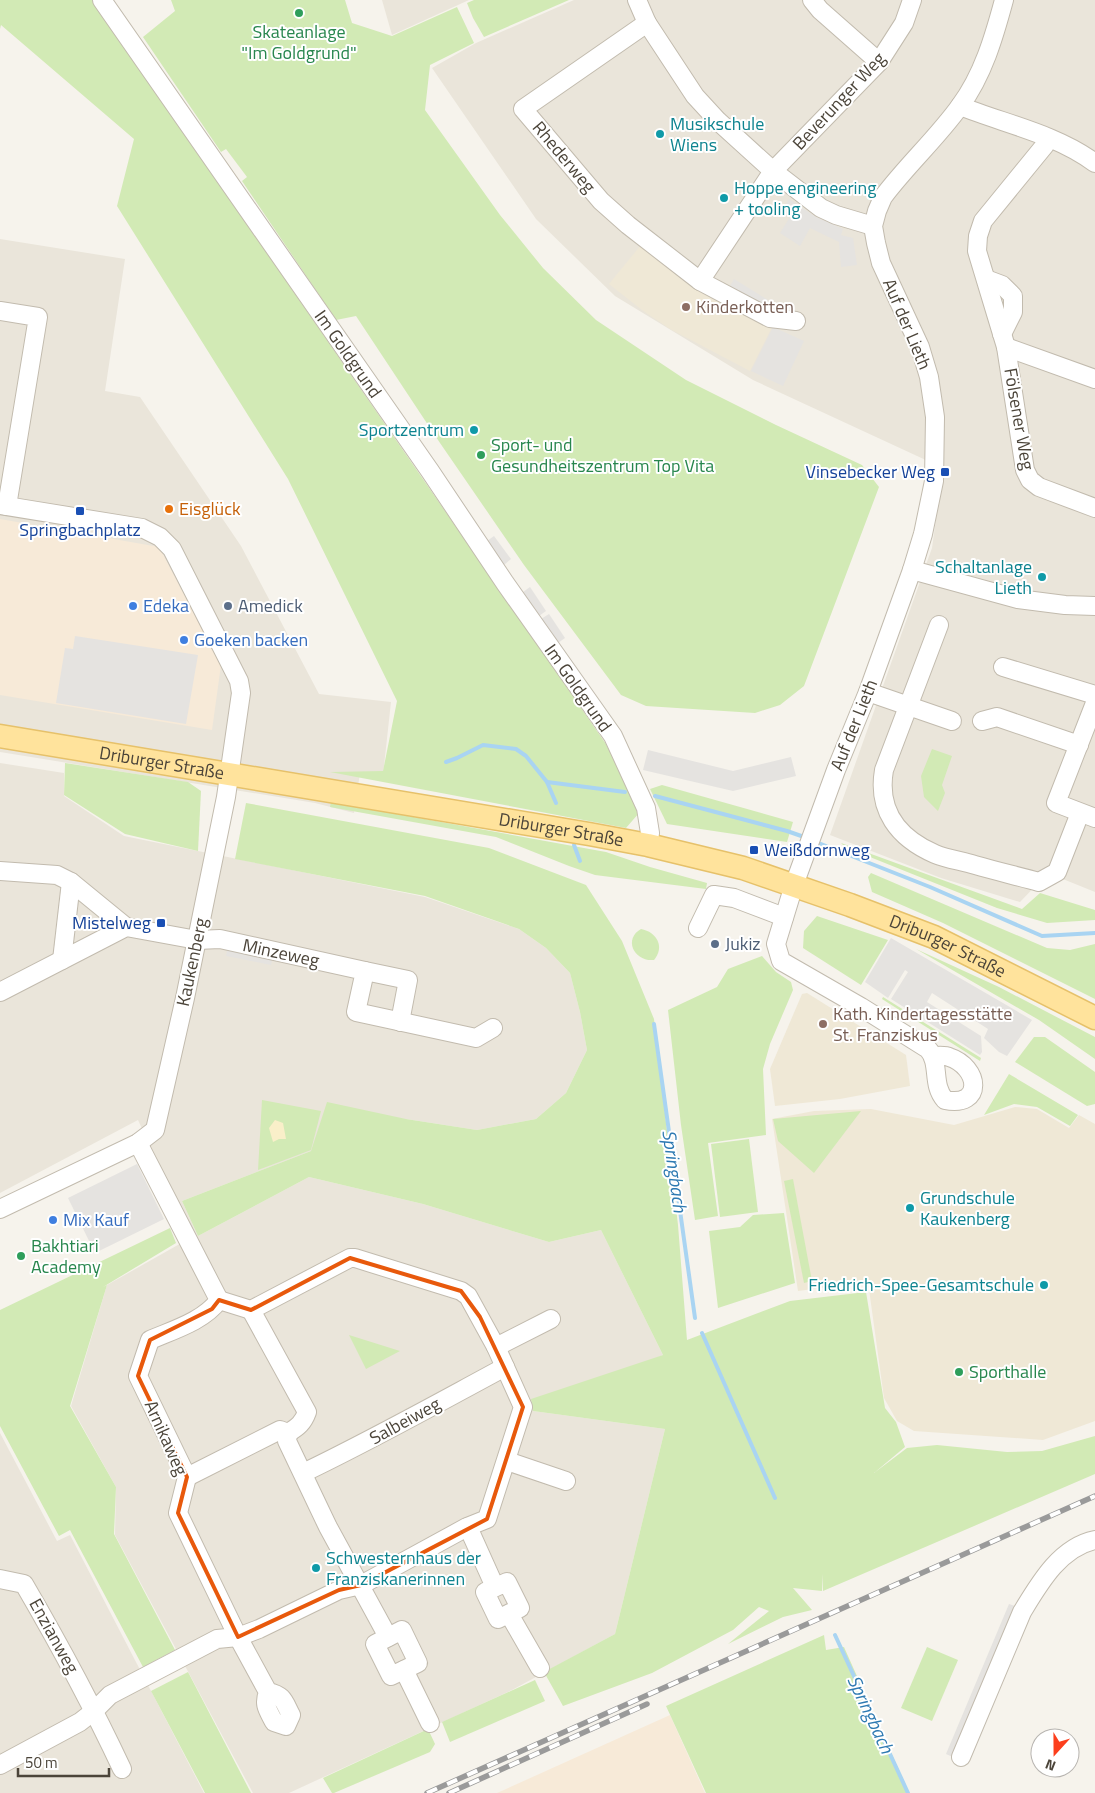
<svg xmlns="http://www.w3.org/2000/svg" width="1095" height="1793" font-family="'Titillium Web',sans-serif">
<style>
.residential{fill:#eae5da}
.commercial{fill:#f7ead8}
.education{fill:#efe8d6}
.green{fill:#d2eab5}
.sand{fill:#f9efc9}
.parking{fill:#e5e3e0}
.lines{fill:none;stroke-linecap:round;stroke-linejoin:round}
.stream{stroke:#a9d4f2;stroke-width:4}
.minor-casing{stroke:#c2bbae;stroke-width:20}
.major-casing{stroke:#e6c16a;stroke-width:25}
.minor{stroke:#fff;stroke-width:18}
.major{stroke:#ffe39c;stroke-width:22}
.rail-casing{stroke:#9a9a9a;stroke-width:5.5}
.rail{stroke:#fff;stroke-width:4;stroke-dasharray:11;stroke-linecap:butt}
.marked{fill:none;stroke:#e8590c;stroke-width:4;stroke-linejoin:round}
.leisure-dot{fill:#2e9e5b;stroke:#fff;stroke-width:2}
.culture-dot{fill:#0f9aa8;stroke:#fff;stroke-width:2}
.education-dot{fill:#8d6e63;stroke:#fff;stroke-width:2}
.transit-dot{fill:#1a4fb4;stroke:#fff;stroke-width:2}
.food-dot{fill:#e8710a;stroke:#fff;stroke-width:2}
.shop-dot{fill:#3f7fe0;stroke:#fff;stroke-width:2}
.service-dot{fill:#5c6f8a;stroke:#fff;stroke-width:2}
.labels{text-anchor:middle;stroke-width:4;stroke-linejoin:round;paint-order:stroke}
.leisure-label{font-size:18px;fill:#27864d;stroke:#fff;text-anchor:start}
.street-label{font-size:18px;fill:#4b4439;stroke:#fff}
.culture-label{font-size:18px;fill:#0d838f;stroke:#fff;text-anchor:start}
.education-label{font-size:18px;fill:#785e54;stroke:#fff;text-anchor:start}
.transit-label{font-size:18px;fill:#164399;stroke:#fff;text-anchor:end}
.food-label{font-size:18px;fill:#c56008;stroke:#fff;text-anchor:start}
.shop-label{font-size:18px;fill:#366cbe;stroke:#fff;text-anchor:start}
.service-label{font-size:18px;fill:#4e5e75;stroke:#fff;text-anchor:start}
.water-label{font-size:19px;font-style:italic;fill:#2e7ab2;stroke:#fff}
</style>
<rect width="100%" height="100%" fill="#f6f3ec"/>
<!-- residential -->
<g class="residential">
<polygon points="382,0 469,0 392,35"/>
<polygon points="574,0 1095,0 1095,892 1048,873 1020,902 941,878 830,835 932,548 943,468 753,380 615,296 536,219 432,68 476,43"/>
<polygon points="0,239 125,259 105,391 140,397 241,546 319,694 391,702 383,775 360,773 354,813 315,803 0,752"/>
<polygon points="0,763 64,773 64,796 124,836 425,897 519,929 546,948 570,973 580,1012 587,1050 566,1093 536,1119 477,1130 406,1119 311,1151 182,1201 198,1236 309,1177 423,1204 549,1242 601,1230 663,1355 533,1411 665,1429 615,1634 512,1690 289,1793 253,1793 115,1535 116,1487 71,1406 107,1285 192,1237 138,1120 0,1193"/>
<polygon points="0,1433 57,1541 70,1535 204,1793 0,1793"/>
</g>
<!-- commercial -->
<g class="commercial">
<polygon points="0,519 159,547 221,665 212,730 0,695"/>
<polygon points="670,1715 705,1793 497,1793"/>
</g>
<!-- education -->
<g class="education">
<polygon points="641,245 772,327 750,371 670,329 642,310 609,284"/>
<polygon points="807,993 906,1055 910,1086 840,1099 775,1106 770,1069 802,994"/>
<polygon points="1015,1107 1037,1109 1069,1128 1079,1115 1095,1124 1095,1421 1043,1440 914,1431 897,1421 884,1398 868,1282 798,1291 772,1119 814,1111 871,1109 954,1125"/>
</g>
<!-- green -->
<g class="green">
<polygon points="0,0 92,0 606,744 639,813 626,828 330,772 383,771 397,701 288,479 117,206 134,139 1,25 0,29"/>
<polygon points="171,0 345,0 352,23 392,36 457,7 474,43 430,65 425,110 500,215 543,268 596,320 686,380 776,425 862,465 879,487 804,686 780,705 755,713 646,706 621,695 524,565 440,443 356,316 336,320 242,181 247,177 226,149 221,152 143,37 175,11"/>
<polygon points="474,0 569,0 484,37 473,18 467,3"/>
<polygon points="932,749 952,756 942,785 945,793 938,811 924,797 921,776"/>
<polygon points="65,763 188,782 201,791 198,851 125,834 64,795"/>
<polygon points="662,785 793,822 787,842 667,824 650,789"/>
<polygon points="331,802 606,852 650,867 707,883 706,889 595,875 569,866 496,837 330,807"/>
<polygon points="246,803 489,848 586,885 622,941 654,1019 678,1225 687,1340 790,1301 866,1292 885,1408 896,1422 905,1447 874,1473 907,1448 937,1445 1007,1452 1042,1451 1095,1436 1095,1474 823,1591 823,1574 822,1591 793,1588 812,1610 783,1617 728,1644 769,1611 759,1607 733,1630 652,1673 563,1706 544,1672 615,1634 665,1429 533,1411 531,1399 663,1355 601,1230 549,1242 423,1204 309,1177 198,1236 182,1201 311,1151 327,1102 406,1119 477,1130 536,1119 566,1093 587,1050 580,1012 570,973 546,948 519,929 425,896 235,859"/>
<polygon points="841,843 1022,909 1040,893 1095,910 1095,920 1047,923 997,908 845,847"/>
<polygon points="871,873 1047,948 1070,950 1095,944 1095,999 943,923 872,892 868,877"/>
<polygon points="817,916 888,940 861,985 803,948 804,931"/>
<path d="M641,929C657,932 665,947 654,960C634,962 623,939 641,929Z"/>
<polygon points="916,949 999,987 1095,1037 1095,1059 1039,1020"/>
<polygon points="762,956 776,972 791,982 793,990 770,1044 763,1069 766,1135 708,1143 718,1216 695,1220 681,1125 668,1010 717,987 728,969"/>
<polygon points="883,997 981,1058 980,1061 882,999"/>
<polygon points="1034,1037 1045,1037 1095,1072 1095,1104 1087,1106 1015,1062"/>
<polygon points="1009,1074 1078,1115 1070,1126 1037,1107 1014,1104 984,1115"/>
<polygon points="262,1100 321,1111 311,1150 258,1170"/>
<polygon points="861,1111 814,1173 778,1141 773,1119"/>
<polygon points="749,1139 758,1212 720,1217 711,1144"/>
<polygon points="793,1179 812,1281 804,1283 784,1181"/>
<polygon points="784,1213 795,1283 718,1308 709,1231 740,1227 753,1215"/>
<polygon points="170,1228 176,1243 103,1287 107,1285 70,1406 116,1487 114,1534 175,1650 143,1667 70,1530 59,1536 0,1426 0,1310"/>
<polygon points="349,1335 400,1351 366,1369"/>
<polygon points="824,1635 826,1650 844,1647 909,1793 706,1793 666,1706"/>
<polygon points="927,1647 958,1660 932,1721 901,1708"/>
<polygon points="188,1672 251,1793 205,1793 151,1691"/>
<polygon points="535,1680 545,1701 450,1742 442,1722"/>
<polygon points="428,1729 435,1744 430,1752 334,1793 332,1793 323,1778"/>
</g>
<!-- sand -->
<polygon class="sand" points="275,1120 283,1123 286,1139 279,1139 273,1142 269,1128"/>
<!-- parking -->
<g class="parking">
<polygon points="789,199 816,217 843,229 841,235 853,238 857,265 841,267 839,242 810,228 800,246 780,233 795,209 786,204"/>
<polygon points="734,279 768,300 764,307 728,289"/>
<polygon points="773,327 804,341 783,386 751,371"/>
<polygon points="494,536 511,559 504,565 487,541"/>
<polygon points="530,587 546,611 539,616 523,592"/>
<polygon points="549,614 565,638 558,643 541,619"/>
<polygon points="75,636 198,655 186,724 56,703 65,648 73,649"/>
<polygon points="648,750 733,771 791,757 796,776 733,791 643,770"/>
<polygon points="891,938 1032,1020 1007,1056 999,1052 984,1038 988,1029 932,993 927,1002 981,1036 982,1052 980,1055 891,999 908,972 905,970 888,998 865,982"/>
<polygon points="228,947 273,957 271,965 226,956"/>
<polygon points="137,1164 164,1219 95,1253 68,1198"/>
<polygon points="1009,1604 1018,1607 955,1758 946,1754"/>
</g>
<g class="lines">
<!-- stream -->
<g class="stream">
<polyline points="446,762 457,758 483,745 516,749 526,756 547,782 556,803"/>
<polyline points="547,782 625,792"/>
<polyline points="655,796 787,831 807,838"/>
<polyline points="816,842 930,887 1042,936 1095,933"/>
<polyline points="574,845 580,861"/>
<polyline points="654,1024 695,1318"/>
<polyline points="702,1333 775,1498"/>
<polyline points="835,1635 908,1793"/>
</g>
<defs>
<g id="minor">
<polyline points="102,0 430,471 505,583 613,736 646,808 650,833 648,845"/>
<polyline points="637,0 647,23 695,96 718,121 773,171 821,208 836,215 873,226"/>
<polyline points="812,0 820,10 879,62"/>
<polyline points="647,23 523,109 601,201 628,225 700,281 773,171 879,62 904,23 912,0"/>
<path d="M960,106C1005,124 1056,134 1095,163"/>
<polyline points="1048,138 1045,145 983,221 978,236 977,251 1006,347 1025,470 1030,480 1039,487 1095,508"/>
<polyline points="986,279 1002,285 1013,296 1013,312 1002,334"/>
<polyline points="700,281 770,318 796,321"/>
<polyline points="0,311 38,317 7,506"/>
<polyline points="1006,347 1095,379"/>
<polyline points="0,505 142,528 160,537 172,549 239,681 241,693 226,797 185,998 155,1130 138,1143 0,1209"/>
<polyline points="912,570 1018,599 1065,605 1095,606"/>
<path d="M939,625L884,770C877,810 898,838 935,854C947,859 962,861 975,865C996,871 1017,876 1039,882L1057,872L1080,813"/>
<polyline points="1003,667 1095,695"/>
<polyline points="868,692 952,721"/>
<polyline points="1095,703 1056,803 1095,818"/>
<polyline points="982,721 997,717 1079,745"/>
<polyline points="0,871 57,875 71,882 126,927"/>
<polyline points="698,928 714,895 734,898 784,917"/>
<polyline points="62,960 71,882"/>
<polyline points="365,971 408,980 400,1022"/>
<polyline points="0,992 126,927 197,940 220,939 365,971 356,1012 476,1038 493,1028"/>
<path d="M933,1056C938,1056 945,1055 949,1057C980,1067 984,1108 945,1100C931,1084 941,1064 928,1049L861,1007L781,961L776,944L794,885L836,770L868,692L912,570L923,534L934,481L935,417L929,377L920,347L881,263L876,243L873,226L877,211L883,197C907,165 937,138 960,106C983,75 994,37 1004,0"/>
<path d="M138,1143L219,1300C204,1321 173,1330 150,1340L138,1376L187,1477L178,1513L238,1637L268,1692C263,1705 268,1710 274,1722L286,1726L291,1715C284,1702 284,1695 268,1692"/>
<polyline points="496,1347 551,1319"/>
<polyline points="288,1433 287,1441 328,1527 388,1637"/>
<polyline points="507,1461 566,1481"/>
<path d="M303,1473C372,1440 438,1403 505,1367"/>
<path d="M187,1477L280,1430L288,1433C298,1427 303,1423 307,1412L251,1310"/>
<polyline points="468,1527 495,1587"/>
<path d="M0,1579L24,1584C59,1644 92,1705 122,1769"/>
<polygon points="507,1582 520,1608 498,1619 485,1592"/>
<polyline points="509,1614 540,1668"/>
<polygon points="402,1630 418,1663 391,1676 375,1644"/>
<polyline points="404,1670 430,1723"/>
<path d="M961,1757L1022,1612C1039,1584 1060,1547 1095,1540"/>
<polyline points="0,1765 80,1722 94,1711 110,1695 217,1639 238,1637 259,1629 339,1590 361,1585 467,1527 487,1519 523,1407 496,1347 468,1296 461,1291 355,1258 350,1258 251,1310 219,1300"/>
</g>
<g id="major">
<path id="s1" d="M0,736L589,834L648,845L743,868L850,905L934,937L1095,1018"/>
</g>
</defs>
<!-- minor casing -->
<use href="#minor" class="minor-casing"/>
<!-- major casing -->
<use href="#major" class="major-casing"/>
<!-- minor -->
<use href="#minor" class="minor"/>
<!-- major -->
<use href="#major" class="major"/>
<defs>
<g id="rail">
<polyline points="427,1793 1095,1496"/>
<polyline points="449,1793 647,1704"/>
</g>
</defs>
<!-- rail casing -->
<use href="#rail" class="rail-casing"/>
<!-- rail -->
<use href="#rail" class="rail"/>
</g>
<!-- marked area -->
<path class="marked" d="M350,1258L461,1291L480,1317L523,1407L487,1519L361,1585L339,1590L238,1637L178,1513L187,1477L138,1376L150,1340L212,1309L219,1300L251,1310Z"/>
<!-- markers -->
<g class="leisure-dot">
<circle cx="299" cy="13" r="5"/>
<circle cx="481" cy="455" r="5"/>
<circle cx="21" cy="1256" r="5"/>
<circle cx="959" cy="1372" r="5"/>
</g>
<g class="culture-dot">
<circle cx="660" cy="134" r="5"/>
<circle cx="724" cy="198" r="5"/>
<circle cx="474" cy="430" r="5"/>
<circle cx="1042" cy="577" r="5"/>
<circle cx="910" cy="1208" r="5"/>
<circle cx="1044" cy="1285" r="5"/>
<circle cx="316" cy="1568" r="5"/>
</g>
<g class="education-dot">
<circle cx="686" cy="307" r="5"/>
<circle cx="823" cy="1024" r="5"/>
</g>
<g class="transit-dot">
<rect x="940" y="467" width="10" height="10" rx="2.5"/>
<rect x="75" y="506" width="10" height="10" rx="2.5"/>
<rect x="749" y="845" width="10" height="10" rx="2.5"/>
<rect x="156" y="918" width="10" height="10" rx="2.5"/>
</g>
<circle class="food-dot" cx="169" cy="509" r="5"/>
<g class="shop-dot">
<circle cx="133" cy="606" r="5"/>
<circle cx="184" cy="640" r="5"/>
<circle cx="53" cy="1220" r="5"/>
</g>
<g class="service-dot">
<circle cx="228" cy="606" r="5"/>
<circle cx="715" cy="944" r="5"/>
</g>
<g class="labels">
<!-- leisure labels -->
<g class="leisure-label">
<text x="299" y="38" text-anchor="middle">Skateanlage<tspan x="299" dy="21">"Im Goldgrund"</tspan></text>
<text x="491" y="451">Sport- und<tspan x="491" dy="21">Gesundheitszentrum Top Vita</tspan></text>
<text x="31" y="1252">Bakhtiari<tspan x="31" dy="21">Academy</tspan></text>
<text x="969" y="1378">Sporthalle</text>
</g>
<!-- street labels -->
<g class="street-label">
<text transform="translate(839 101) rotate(-47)" y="6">Beverunger Weg</text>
<text transform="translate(564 157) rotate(50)" y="6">Rhederweg</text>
<text transform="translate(907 324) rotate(67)" y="6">Auf der Lieth</text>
<text transform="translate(348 354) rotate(55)" y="6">Im Goldgrund</text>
<text transform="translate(1019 419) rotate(80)" y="6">Fölsener Weg</text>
<text transform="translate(578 688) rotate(55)" y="6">Im Goldgrund</text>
<text transform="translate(854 725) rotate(-68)" y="6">Auf der Lieth</text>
<text dy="6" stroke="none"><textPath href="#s1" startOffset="164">Driburger Straße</textPath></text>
<text dy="6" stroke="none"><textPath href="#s1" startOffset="569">Driburger Straße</textPath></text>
<text dy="6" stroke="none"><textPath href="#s1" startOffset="974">Driburger Straße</textPath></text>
<text transform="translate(281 953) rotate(12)" y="6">Minzeweg</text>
<text transform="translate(192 962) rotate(-78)" y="6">Kaukenberg</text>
<text transform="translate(405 1421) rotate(-29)" y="6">Salbeiweg</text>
<text transform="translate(166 1438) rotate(66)" y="6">Arnikaweg</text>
<text transform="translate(54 1636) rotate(61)" y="6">Enzianweg</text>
</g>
<!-- culture labels -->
<g class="culture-label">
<text x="670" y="130">Musikschule<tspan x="670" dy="21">Wiens</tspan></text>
<text x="734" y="194">Hoppe engineering<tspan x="734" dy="21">+ tooling</tspan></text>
<text x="464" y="436" text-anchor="end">Sportzentrum</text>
<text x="1032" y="573" text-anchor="end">Schaltanlage<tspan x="1032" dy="21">Lieth</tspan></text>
<text x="920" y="1204">Grundschule<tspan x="920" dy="21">Kaukenberg</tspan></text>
<text x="1034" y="1291" text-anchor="end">Friedrich-Spee-Gesamtschule</text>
<text x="326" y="1564">Schwesternhaus der<tspan x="326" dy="21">Franziskanerinnen</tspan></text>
</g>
<!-- education labels -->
<g class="education-label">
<text x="696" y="313">Kinderkotten</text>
<text x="833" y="1020">Kath. Kindertagesstätte<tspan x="833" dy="21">St. Franziskus</tspan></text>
</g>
<!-- transit labels -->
<g class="transit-label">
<text x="935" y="478">Vinsebecker Weg</text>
<text x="80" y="536" text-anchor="middle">Springbachplatz</text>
<text x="764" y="856" text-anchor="start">Weißdornweg</text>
<text x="151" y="929">Mistelweg</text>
</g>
<!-- food labels -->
<g class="food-label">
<text x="179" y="515">Eisglück</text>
</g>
<!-- shop labels -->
<g class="shop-label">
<text x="143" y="612">Edeka</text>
<text x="194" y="646">Goeken backen</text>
<text x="63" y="1226">Mix Kauf</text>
</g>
<!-- service labels -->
<g class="service-label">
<text x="238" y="612">Amedick</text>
<text x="725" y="950">Jukiz</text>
</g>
<!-- water labels -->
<g class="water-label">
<text transform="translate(675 1171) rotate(82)" y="7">Springbach</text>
<text transform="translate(871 1714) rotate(65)" y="7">Springbach</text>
</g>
</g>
<!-- north arrow -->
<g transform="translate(1055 1753) rotate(201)"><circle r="24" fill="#ffffff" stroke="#b7b4b0"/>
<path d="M0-4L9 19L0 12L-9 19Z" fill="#fc3f1d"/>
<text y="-8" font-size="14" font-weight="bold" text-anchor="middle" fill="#4b4439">N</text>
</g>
<!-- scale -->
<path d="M18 1768v8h91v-8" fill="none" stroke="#4b4439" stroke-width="2.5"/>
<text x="25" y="1768" font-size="15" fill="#4b4439" stroke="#ffffff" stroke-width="4" paint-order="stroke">50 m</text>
</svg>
